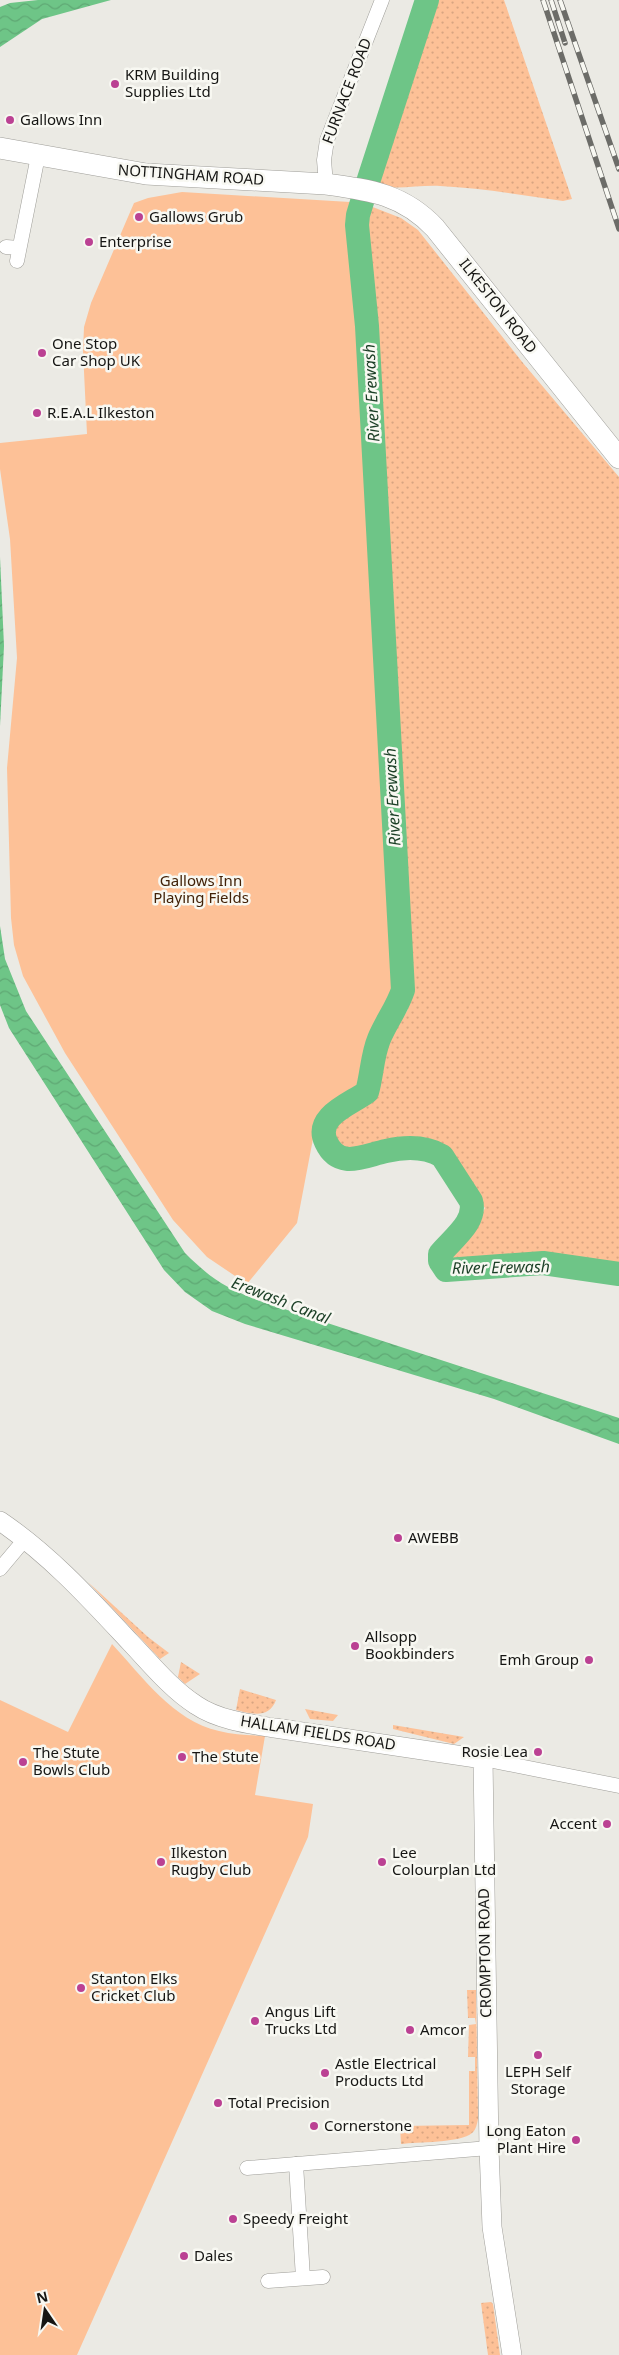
<svg xmlns="http://www.w3.org/2000/svg" width="619" height="2355" font-family="'Noto Sans',sans-serif">
<style>
.grass{fill:url(#grass-dots)}
.park{fill:#fdc197}
.water{fill:url(#water-waves)}
.lines{fill:none;stroke-linecap:round;stroke-linejoin:round}
.river{stroke:#6ec587;stroke-width:24}
.street-casing{stroke:#9f9e99;stroke-width:15}
.secondary-casing{stroke:#9f9e99;stroke-width:20}
.primary-casing{stroke:#9f9e99;stroke-width:22}
.street{stroke:#fff;stroke-width:14}
.secondary{stroke:#fff;stroke-width:19}
.primary{stroke:#fff;stroke-width:21}
.rail-casing{stroke:#6c6c68;stroke-width:5.5}
.rail{stroke:#f8f8f2;stroke-width:4;stroke-dasharray:11;stroke-linecap:butt}
.poi-dot{fill:#bb4193;stroke:#f8f8f2;stroke-width:2}
.labels{text-anchor:middle;stroke-width:5;stroke-linejoin:round;paint-order:stroke}
.poi-label{font-size:15px;fill:#161614;stroke:#f8f8f2;text-anchor:start}
.street-label{font-size:15px;fill:#161614;stroke:#f8f8f2}
.park-label{font-size:15px;fill:#422208;stroke:#f8f8f2}
.water-label{font-size:16px;font-style:italic;fill:#1b3f26;stroke:#f8f8f2}
</style>
<defs>
<pattern id="grass-dots" width="8" height="8" patternUnits="userSpaceOnUse" patternTransform="scale(1.25)"><rect width="8" height="8" fill="#fdc197"/><path d="M2 2h.1M6 6h.1" fill="none" stroke="#d8a581" stroke-width="1.8" stroke-linecap="round"/></pattern>
<pattern id="water-waves" width="16" height="10" patternUnits="userSpaceOnUse" patternTransform="scale(1.25)"><rect width="16" height="10" fill="#6ec587"/><path d="M0 5q4-4 8 0t8 0" fill="none" stroke="#5fa874"/></pattern>
</defs>
<rect width="100%" height="100%" fill="#ebeae4"/>
<!-- grass -->
<g class="grass">
<path d="M439,0H504L572,199L563,201C522,195 481,188 440,186C419,185 399,190 379,186L412,67Z"/>
<path d="M370,206L401,218L418,230L523,363L619,477V1268L546,1260L460,1264L449,1263L446,1260L447,1253L478,1221L485,1208L462,1183L443,1148C431,1145 416,1141 404,1143C381,1146 358,1161 336,1150C334,1139 332,1131 339,1121L374,1097L384,1043L407,1011L411,1000L401,759L394,704L384,485L374,319L366,237L367,216Z"/>
<polygon points="88,1582 148,1637 169,1653 160,1659"/>
<polygon points="181,1662 200,1674 185,1684 178,1677"/>
<path d="M240,1689L276,1700C269,1719 252,1714 236,1710Z"/>
<polygon points="305,1709 338,1715 333,1721 310,1719"/>
<polygon points="393,1725 464,1737 454,1744 393,1729"/>
<path d="M467,1990H476L478,2119C477,2124 476,2130 472,2133C461,2143 417,2142 401,2144L400,2126L469,2125V2071H475V2057H468L469,2025L476,2024L475,2018H468Z"/>
<polygon points="491,2302 493,2304 500,2355 488,2355 481,2303"/>
</g>
<!-- park -->
<g class="park">
<path d="M182,192L350,202L347,230L358,321L397,996C386,1017 371,1039 367,1063C365,1073 367,1085 359,1092C346,1106 329,1107 316,1123L297,1223L247,1284L207,1257L173,1220L65,1053L23,976L14,945L11,918L7,768L17,658L10,539L0,469V443L87,434L83,351L84,327L91,303L134,203L148,198Z"/>
<path d="M112,1644C142,1676 173,1721 219,1731C234,1735 250,1735 265,1736L255,1795L313,1804L308,1837L77,2355H0V1700L68,1732Z"/>
</g>
<!-- water -->
<g class="water">
<polygon points="38,0 111,0 42,19 0,47 0,7 10,3"/>
<polygon points="0,557 4,646 0,726"/>
<path d="M0,926L5,959L26,1011L185,1253C214,1282 231,1291 269,1304L619,1418V1444L494,1399L245,1324L212,1311L185,1292L164,1270L9,1028L0,1005Z"/>
</g>
<g class="lines">
<!-- river -->
<path class="river" d="M427,0L369,179L358,215L357,225L367,326L403,990C397,1008 386,1022 379,1039C372,1056 372,1075 367,1092C351,1104 314,1116 326,1142C339,1170 363,1156 386,1151C404,1147 425,1146 442,1156L471,1201C477,1222 452,1239 440,1254V1261L446,1270L543,1263L619,1274"/>
<defs>
<g id="street">
<polyline points="326,184 324,160 327,140 382,0"/>
<polyline points="6,247 19,248"/>
<polyline points="17,261 38,156"/>
<polyline points="0,1569 26,1538"/>
<polyline points="483,1759 619,1786"/>
<polyline points="296,2164 303,2278"/>
<polyline points="247,2168 489,2148"/>
<polyline points="268,2281 323,2277"/>
</g>
<path id="secondary" d="M0,1521C50,1555 89,1598 130,1642C150,1663 171,1689 196,1705C218,1720 249,1724 275,1728L483,1759L489,2148L492,2227L512,2355"/>
<path id="primary" d="M0,148L146,174L326,184C370,190 403,194 435,228L619,458"/>
</defs>
<!-- street casing -->
<use href="#street" class="street-casing"/>
<!-- secondary casing -->
<use href="#secondary" class="secondary-casing"/>
<!-- primary casing -->
<use href="#primary" class="primary-casing"/>
<!-- street -->
<use href="#street" class="street"/>
<!-- secondary -->
<use href="#secondary" class="secondary"/>
<!-- primary -->
<use href="#primary" class="primary"/>
<defs>
<g id="rail">
<polyline points="543,0 619,229"/>
<polyline points="551,0 565,43"/>
<polyline points="560,0 619,169"/>
</g>
</defs>
<!-- rail casing -->
<use href="#rail" class="rail-casing"/>
<!-- rail -->
<use href="#rail" class="rail"/>
</g>
<!-- markers -->
<g class="poi-dot">
<circle cx="115" cy="84" r="5"/>
<circle cx="10" cy="120" r="5"/>
<circle cx="139" cy="217" r="5"/>
<circle cx="89" cy="242" r="5"/>
<circle cx="42" cy="353" r="5"/>
<circle cx="37" cy="413" r="5"/>
<circle cx="398" cy="1538" r="5"/>
<circle cx="355" cy="1646" r="5"/>
<circle cx="589" cy="1660" r="5"/>
<circle cx="538" cy="1752" r="5"/>
<circle cx="182" cy="1757" r="5"/>
<circle cx="23" cy="1762" r="5"/>
<circle cx="607" cy="1824" r="5"/>
<circle cx="161" cy="1862" r="5"/>
<circle cx="382" cy="1862" r="5"/>
<circle cx="81" cy="1988" r="5"/>
<circle cx="255" cy="2021" r="5"/>
<circle cx="410" cy="2030" r="5"/>
<circle cx="538" cy="2055" r="5"/>
<circle cx="325" cy="2073" r="5"/>
<circle cx="218" cy="2103" r="5"/>
<circle cx="314" cy="2126" r="5"/>
<circle cx="576" cy="2140" r="5"/>
<circle cx="233" cy="2219" r="5"/>
<circle cx="184" cy="2256" r="5"/>
</g>
<g class="labels">
<!-- poi labels -->
<g class="poi-label">
<text x="125" y="80">KRM Building<tspan x="125" dy="17">Supplies Ltd</tspan></text>
<text x="20" y="125">Gallows Inn</text>
<text x="149" y="222">Gallows Grub</text>
<text x="99" y="247">Enterprise</text>
<text x="52" y="349">One Stop<tspan x="52" dy="17">Car Shop UK</tspan></text>
<text x="47" y="418">R.E.A.L Ilkeston</text>
<text x="408" y="1543">AWEBB</text>
<text x="365" y="1642">Allsopp<tspan x="365" dy="17">Bookbinders</tspan></text>
<text x="579" y="1665" text-anchor="end">Emh Group</text>
<text x="528" y="1757" text-anchor="end">Rosie Lea</text>
<text x="33" y="1758">The Stute<tspan x="33" dy="17">Bowls Club</tspan></text>
<text x="192" y="1762">The Stute</text>
<text x="597" y="1829" text-anchor="end">Accent</text>
<text x="171" y="1858">Ilkeston<tspan x="171" dy="17">Rugby Club</tspan></text>
<text x="392" y="1858">Lee<tspan x="392" dy="17">Colourplan Ltd</tspan></text>
<text x="91" y="1984">Stanton Elks<tspan x="91" dy="17">Cricket Club</tspan></text>
<text x="265" y="2017">Angus Lift<tspan x="265" dy="17">Trucks Ltd</tspan></text>
<text x="420" y="2035">Amcor</text>
<text x="335" y="2069">Astle Electrical<tspan x="335" dy="17">Products Ltd</tspan></text>
<text x="538" y="2077" text-anchor="middle">LEPH Self<tspan x="538" dy="17">Storage</tspan></text>
<text x="228" y="2108">Total Precision</text>
<text x="324" y="2131">Cornerstone</text>
<text x="566" y="2136" text-anchor="end">Long Eaton<tspan x="566" dy="17">Plant Hire</tspan></text>
<text x="243" y="2224">Speedy Freight</text>
<text x="194" y="2261">Dales</text>
</g>
<!-- street labels -->
<g class="street-label">
<text transform="translate(347 91) rotate(-69)" y="5">FURNACE ROAD</text>
<text transform="translate(191 175) rotate(4)" y="5">NOTTINGHAM ROAD</text>
<text transform="translate(498 306) rotate(52)" y="5">ILKESTON ROAD</text>
<text transform="translate(318 1733) rotate(9)" y="5">HALLAM FIELDS ROAD</text>
<text transform="translate(485 1953) rotate(-91)" y="5">CROMPTON ROAD</text>
</g>
<!-- park labels -->
<g class="park-label">
<text x="201" y="886">Gallows Inn<tspan x="201" dy="17">Playing Fields</tspan></text>
</g>
<!-- water labels -->
<g class="water-label">
<text transform="translate(371 393) rotate(-93)" y="6">River Erewash</text>
<text transform="translate(392 797) rotate(-93)" y="6">River Erewash</text>
<text transform="translate(501 1267) rotate(-1)" y="6">River Erewash</text>
<text transform="translate(281 1300) rotate(21)" y="6">Erewash Canal</text>
</g>
</g>
<!-- north arrow -->
<g transform="translate(45 2310) rotate(347)" stroke="#f8f8f2" stroke-width="4" paint-order="stroke">
<path d="M0-4L9 19L0 12L-9 19Z" fill="#161614"/>
<text y="-8" font-size="14" font-weight="bold" text-anchor="middle" fill="#161614">N</text>
</g>
</svg>
